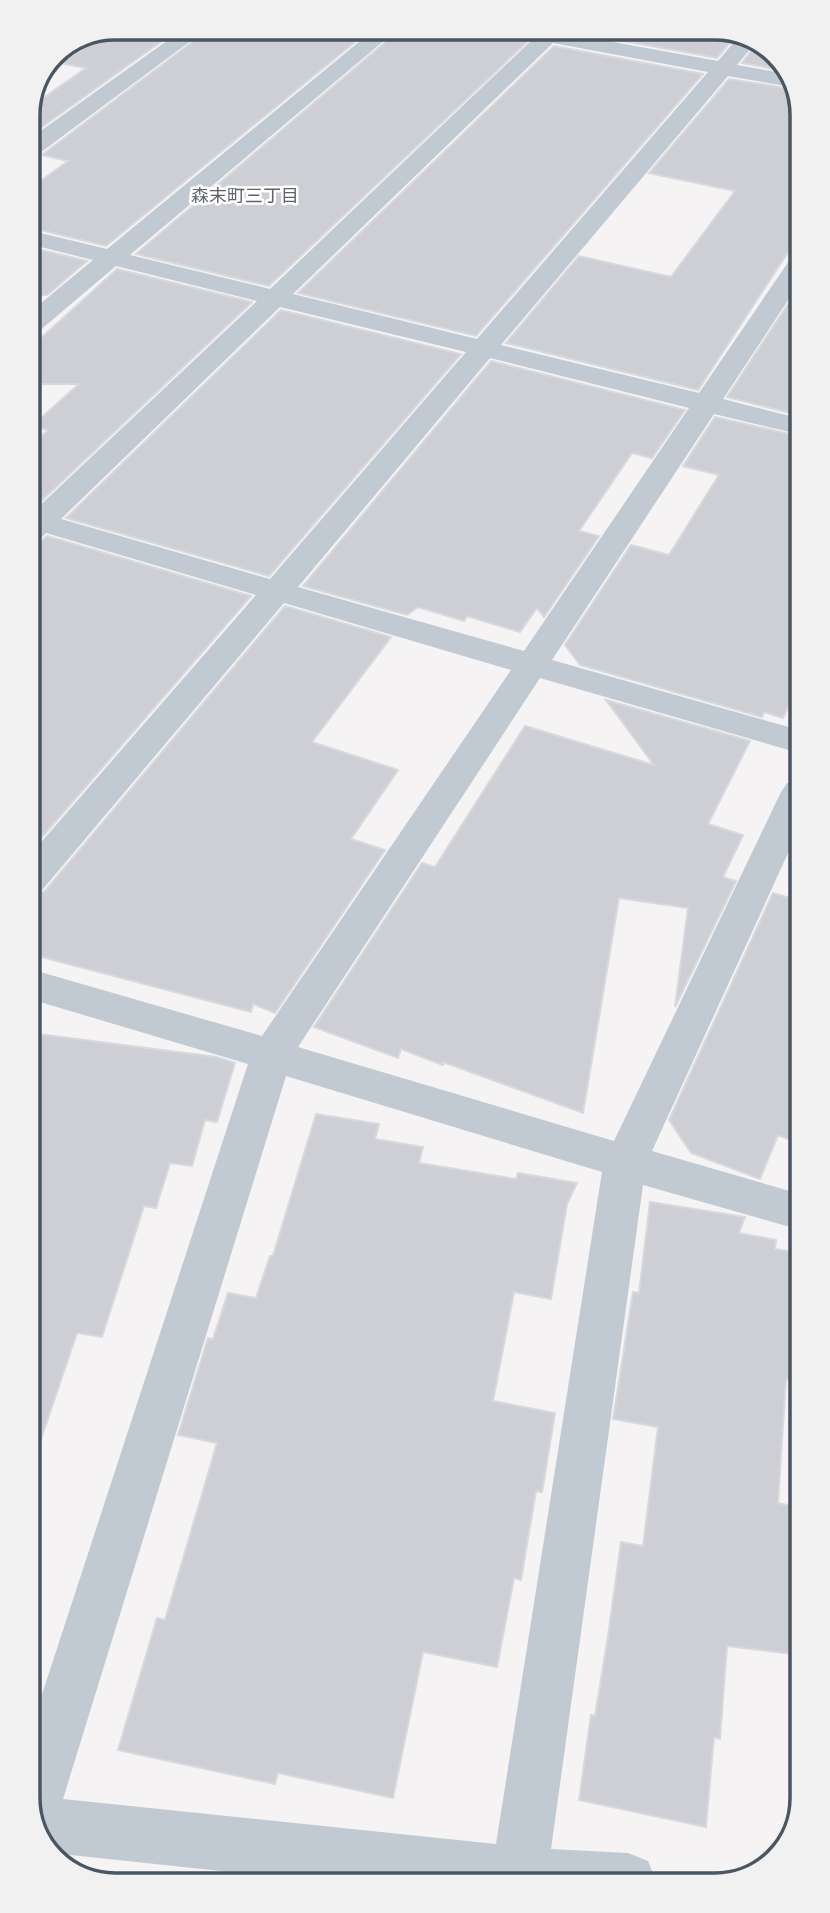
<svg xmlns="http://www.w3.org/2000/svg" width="830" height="1913" font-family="Raleway,'Noto Sans JP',sans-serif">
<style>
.building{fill:#cdcfd5;stroke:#d7d9de;stroke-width:2}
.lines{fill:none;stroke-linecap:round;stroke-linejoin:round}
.street{fill:#c1cad2;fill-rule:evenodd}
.labels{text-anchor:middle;stroke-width:5;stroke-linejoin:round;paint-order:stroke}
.far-neighbourhood-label{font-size:18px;fill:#5f6368;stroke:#fff}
.rim{fill:none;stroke:#4a5661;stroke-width:3.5}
</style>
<rect width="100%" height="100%" fill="#f5f3f3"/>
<!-- building -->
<g class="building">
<polygon points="115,28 180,28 28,137 29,108 86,68 60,63"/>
<polygon points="211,28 372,28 106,246 28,227 28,190 68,161 42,155"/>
<polygon points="402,28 494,28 499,35 528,41 269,286 136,254"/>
<polygon points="569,28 721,28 737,34 717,58 568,31"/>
<polygon points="758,42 768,46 786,71 742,63"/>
<polygon points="554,46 703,74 476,336 298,293"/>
<polygon points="729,79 798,90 798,237 698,390 506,343 579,256 671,277 735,191 649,173"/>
<polygon points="29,247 87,261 47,295 29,295"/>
<polygon points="117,269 252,302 40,502 29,498 29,448 48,430 32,426 79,384 29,384 29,349"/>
<polygon points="788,304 798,306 798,415 727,397"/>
<polygon points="281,310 461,354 269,576 66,518"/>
<polygon points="491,361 685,410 652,458 632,453 579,531 599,536 544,617 537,608 520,632 467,616 464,621 418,607 407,615 303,586"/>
<polygon points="715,417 798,436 799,708 789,705 783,718 764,712 762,717 580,665 565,645 631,545 669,555 719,475 683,466"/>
<polygon points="47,536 251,596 30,851 29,552"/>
<polygon points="285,606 391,637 312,742 398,770 351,839 385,850 275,1013 253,1004 251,1012 30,954 30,895 45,891"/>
<polygon points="606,700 750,741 708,824 743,835 723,877 736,881 675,1007 688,908 619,898 583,1113 443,1062 443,1065 401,1049 398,1058 314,1027 422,863 435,867 525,726 654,765"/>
<polygon points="773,893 800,901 800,1144 778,1135 760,1179 691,1153 669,1120"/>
<polygon points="31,1033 216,1057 235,1063 217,1122 205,1120 192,1166 170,1163 156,1208 144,1206 102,1337 77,1333 39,1445 32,1443"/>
<polygon points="316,1114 379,1124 375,1139 423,1147 419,1163 516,1179 518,1173 577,1183 567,1204 551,1299 514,1292 493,1401 555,1413 542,1492 536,1491 521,1580 514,1578 497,1667 423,1652 393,1798 278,1773 275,1784 118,1750 157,1618 165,1620 217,1443 178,1435 208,1338 213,1339 228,1293 256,1298 270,1256 273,1256"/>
<polygon points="650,1202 745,1217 739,1233 776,1240 775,1249 801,1253 801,1381 786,1379 778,1503 801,1508 798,1578 801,1578 802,1655 727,1646 720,1739 714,1737 706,1827 579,1800 591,1715 595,1716 608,1636 621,1542 643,1546 658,1427 613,1419 633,1292 639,1293"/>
</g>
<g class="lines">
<!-- street -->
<g class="street">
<polygon points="185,28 208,28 36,156 28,158 28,140"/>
<path d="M376,28H399L130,255L270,289L533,39L500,32L497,28H567L564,33L718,61L740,35L756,42L737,65L788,74L797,88L728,76L501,345L699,393L789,261L798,258V285L723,399L798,418V434L714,414L552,660L799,730V753L540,678L298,1047L614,1141L781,792L787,783L799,780V829L652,1151L800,1194L801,1230L643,1185L551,1849L628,1853L648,1861L656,1881L334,1883L52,1853L33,1825L32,1725L248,1064L30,999V969L262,1036L511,670L284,603L43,889L30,893V855L256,595L46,533L40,539L29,542V510L34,511L257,301L116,266L38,332L29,334V313L93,260L29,244L28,230L107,249ZM553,43L708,72L477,339L293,294ZM280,307L466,352L270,579L61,519ZM490,358L689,408L524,651L298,587ZM286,1076L602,1172L496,1844L63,1799Z"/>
</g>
</g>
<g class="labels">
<!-- far-neighbourhood labels -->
<g class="far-neighbourhood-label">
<text x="245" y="202">森末町三丁目</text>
</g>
</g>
<!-- crop -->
<path d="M0 0H830V1913H0ZM115 40H715A75 75 0 0 1 790 115V1798A75 75 0 0 1 715 1873H115A75 75 0 0 1 40 1798V115A75 75 0 0 1 115 40Z" fill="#f1f1f2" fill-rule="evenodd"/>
<path class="rim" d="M115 40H715A75 75 0 0 1 790 115V1798A75 75 0 0 1 715 1873H115A75 75 0 0 1 40 1798V115A75 75 0 0 1 115 40Z"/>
</svg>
